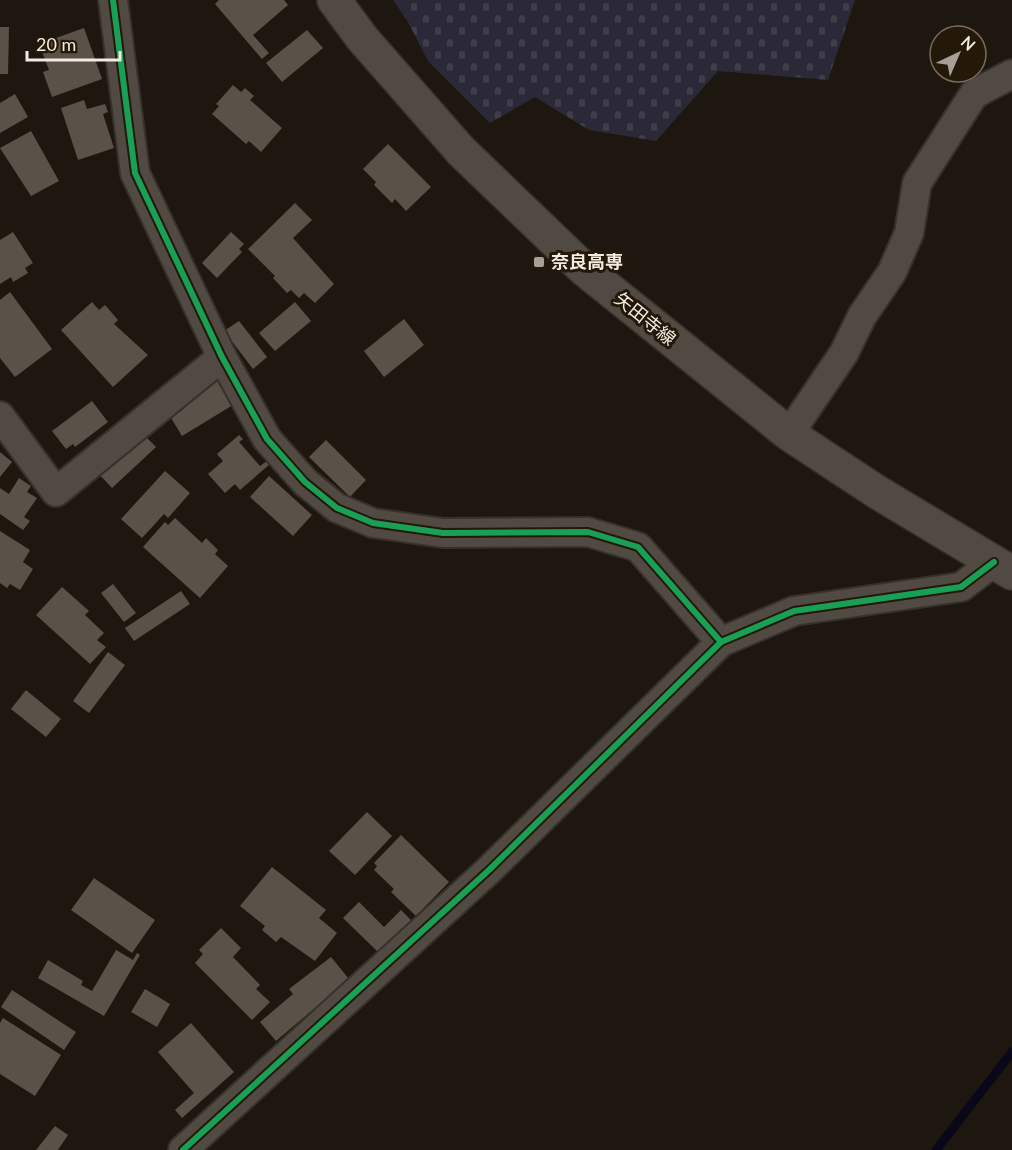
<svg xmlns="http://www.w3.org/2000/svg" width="1012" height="1150" font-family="Lato,'Noto Sans JP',sans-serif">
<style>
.cemetery{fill:url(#cemetery-stones)}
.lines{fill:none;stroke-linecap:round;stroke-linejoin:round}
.stream{stroke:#0b071b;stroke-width:9}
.building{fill:#5a5249}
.street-casing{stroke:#36312c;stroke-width:32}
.secondary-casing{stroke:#36312c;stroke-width:36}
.street{stroke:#504a43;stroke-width:28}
.secondary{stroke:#504a43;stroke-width:33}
.cycleway-casing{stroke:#241809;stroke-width:10}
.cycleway{stroke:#1a9f57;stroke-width:6}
.poi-dot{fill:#a8a098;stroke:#241809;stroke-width:2}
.labels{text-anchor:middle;stroke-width:6;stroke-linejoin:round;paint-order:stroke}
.poi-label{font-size:18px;font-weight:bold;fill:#f3eae1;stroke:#241809;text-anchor:start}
.street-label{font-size:18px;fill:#f3eae1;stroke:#241809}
</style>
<defs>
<pattern id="cemetery-stones" width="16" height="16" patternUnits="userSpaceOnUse" patternTransform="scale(1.5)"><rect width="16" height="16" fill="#2b2938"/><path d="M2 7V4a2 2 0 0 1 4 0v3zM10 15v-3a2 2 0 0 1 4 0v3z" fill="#403e4b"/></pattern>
</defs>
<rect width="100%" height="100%" fill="#1e170f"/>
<!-- cemetery -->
<polygon class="cemetery" points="393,0 855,0 828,80 718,71 656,141 589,130 535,97 490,123 428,61 408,22"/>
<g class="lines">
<!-- stream -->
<polyline class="stream" points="936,1150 1012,1052"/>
</g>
<!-- building -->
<g class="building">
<polygon points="219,0 284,0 288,5 253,35 269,53 262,59 215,4"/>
<polygon points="0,27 9,27 8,74 0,74"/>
<polygon points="84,28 102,79 52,97 43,72 49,70 39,44"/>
<polygon points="307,30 323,48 282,82 266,63"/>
<polygon points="233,85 241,92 245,88 254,96 250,100 282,128 261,152 249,141 246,144 212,114 219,106 216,104"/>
<polygon points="15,94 28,117 0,133 0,103"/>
<polygon points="84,100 87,109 105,104 108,112 103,114 114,148 78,160 61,108"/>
<polygon points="31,131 59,181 31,196 0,148"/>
<polygon points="388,144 431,187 406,211 395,199 392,203 374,185 376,182 363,169"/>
<polygon points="295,203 312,220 293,238 334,284 315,303 304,293 299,298 291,290 287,293 273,278 275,276 248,249"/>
<polygon points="13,232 33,263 25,268 28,273 13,282 11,277 0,284 0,240"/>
<polygon points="231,232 244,244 239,249 242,252 217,278 202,263"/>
<polygon points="10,292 52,349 15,377 0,358 0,300"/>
<polygon points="92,302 99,310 105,305 118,320 114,324 148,355 113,387 61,330"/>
<polygon points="295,302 311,321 275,351 259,333"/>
<polygon points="404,319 424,345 384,377 364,351"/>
<polygon points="239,321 267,357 253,369 224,331"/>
<polygon points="216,378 233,405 182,436 165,408"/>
<polygon points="92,401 108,422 75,447 73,444 66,449 52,431"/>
<polygon points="140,431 156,447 112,488 96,471"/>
<polygon points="239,435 243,439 239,442 260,466 267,461 270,464 240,490 235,484 225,493 208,474 223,461 217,454"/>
<polygon points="326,440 366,480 350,497 309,457"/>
<polygon points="0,452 12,462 0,477"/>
<polygon points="165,471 190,493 168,518 164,514 142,538 121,519"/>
<polygon points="269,476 312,515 293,536 250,497"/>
<polygon points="19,478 31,486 27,492 37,498 24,517 30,521 23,530 0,514 0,488 9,494"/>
<polygon points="175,518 202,543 206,538 218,550 215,554 228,566 200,598 143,547 165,522 168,525"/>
<polygon points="0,531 30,550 23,562 33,569 20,590 10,584 7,588 0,583"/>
<polygon points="113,584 136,613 124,622 101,593"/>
<polygon points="62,587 89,611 85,615 104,633 97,640 106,647 90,664 36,615"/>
<polygon points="181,591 190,604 134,641 125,628"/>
<polygon points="108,652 125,665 89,713 73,701"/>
<polygon points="26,690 61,719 46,737 11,709"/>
<polygon points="367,812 392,836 355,875 329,851"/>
<polygon points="401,835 449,882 416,916 391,892 394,889 374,870 377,866 374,863"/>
<polygon points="272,867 326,910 319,918 337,933 315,961 281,937 276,942 262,930 265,926 240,906"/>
<polygon points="94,878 155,920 132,953 71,910"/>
<polygon points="359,902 384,927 401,910 411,920 379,953 343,918"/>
<polygon points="221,928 241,948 233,957 260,985 256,989 270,1002 252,1020 195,963 203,954 199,950"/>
<polygon points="116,950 133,960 137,953 140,955 104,1016 38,978 48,960 83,981 81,985 92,991"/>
<polygon points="331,957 349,979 276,1041 260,1022 293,994 289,989"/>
<polygon points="145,989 170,1004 157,1027 131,1012"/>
<polygon points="12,990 76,1032 64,1050 1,1007"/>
<polygon points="3,1018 61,1055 35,1096 0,1074 0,1023"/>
<polygon points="191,1023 234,1072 182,1118 175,1110 194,1093 158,1052"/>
<polygon points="55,1126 68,1135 58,1150 36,1150"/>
</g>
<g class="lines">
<defs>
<g id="street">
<polyline points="113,0 135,173 222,357 267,439 305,482 337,508 373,523 443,533 588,532 638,547 721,642"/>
<polyline points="0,416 56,492 222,357"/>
<polyline points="789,434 844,353 862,316 892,272 909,233 917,183 974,94 1012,74"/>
<polyline points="183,1150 489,870 721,642 794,611 961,587 994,562"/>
</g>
<polyline id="secondary" points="334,0 362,38 461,151 585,270 789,434 877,492 1012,573"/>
</defs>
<!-- street casing -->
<use href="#street" class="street-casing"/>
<!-- secondary casing -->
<use href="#secondary" class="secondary-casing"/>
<!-- street -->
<use href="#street" class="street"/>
<!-- secondary -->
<use href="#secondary" class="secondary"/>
<defs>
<g id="cycleway">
<polyline points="113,0 135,173 222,357 267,439 305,482 337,508 373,523 443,533 588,532 638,547 721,642"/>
<polyline points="183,1150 489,870 721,642 794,611 961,587 994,562"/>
</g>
</defs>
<!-- cycleway casing -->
<use href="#cycleway" class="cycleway-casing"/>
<!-- cycleway -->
<use href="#cycleway" class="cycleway"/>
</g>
<!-- markers -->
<rect class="poi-dot" x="533" y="256" width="12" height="12" rx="3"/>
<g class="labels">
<!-- poi labels -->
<g class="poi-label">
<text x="551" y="268">奈良高専</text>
</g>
<!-- street labels -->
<g class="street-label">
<text transform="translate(645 319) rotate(39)" y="6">矢田寺線</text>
</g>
</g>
<!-- north arrow -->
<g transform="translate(958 54) rotate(44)"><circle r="28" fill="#241809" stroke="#776c5f" stroke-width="1.5"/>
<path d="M0-4.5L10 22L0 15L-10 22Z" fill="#a8a098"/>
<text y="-9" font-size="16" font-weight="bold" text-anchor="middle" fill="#f3eae1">N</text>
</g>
<!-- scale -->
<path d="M27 51v9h93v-9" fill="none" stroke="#f3eae1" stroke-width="3"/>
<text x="36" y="51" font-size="18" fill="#f3eae1" stroke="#241809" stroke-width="4.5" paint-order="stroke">20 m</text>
</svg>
